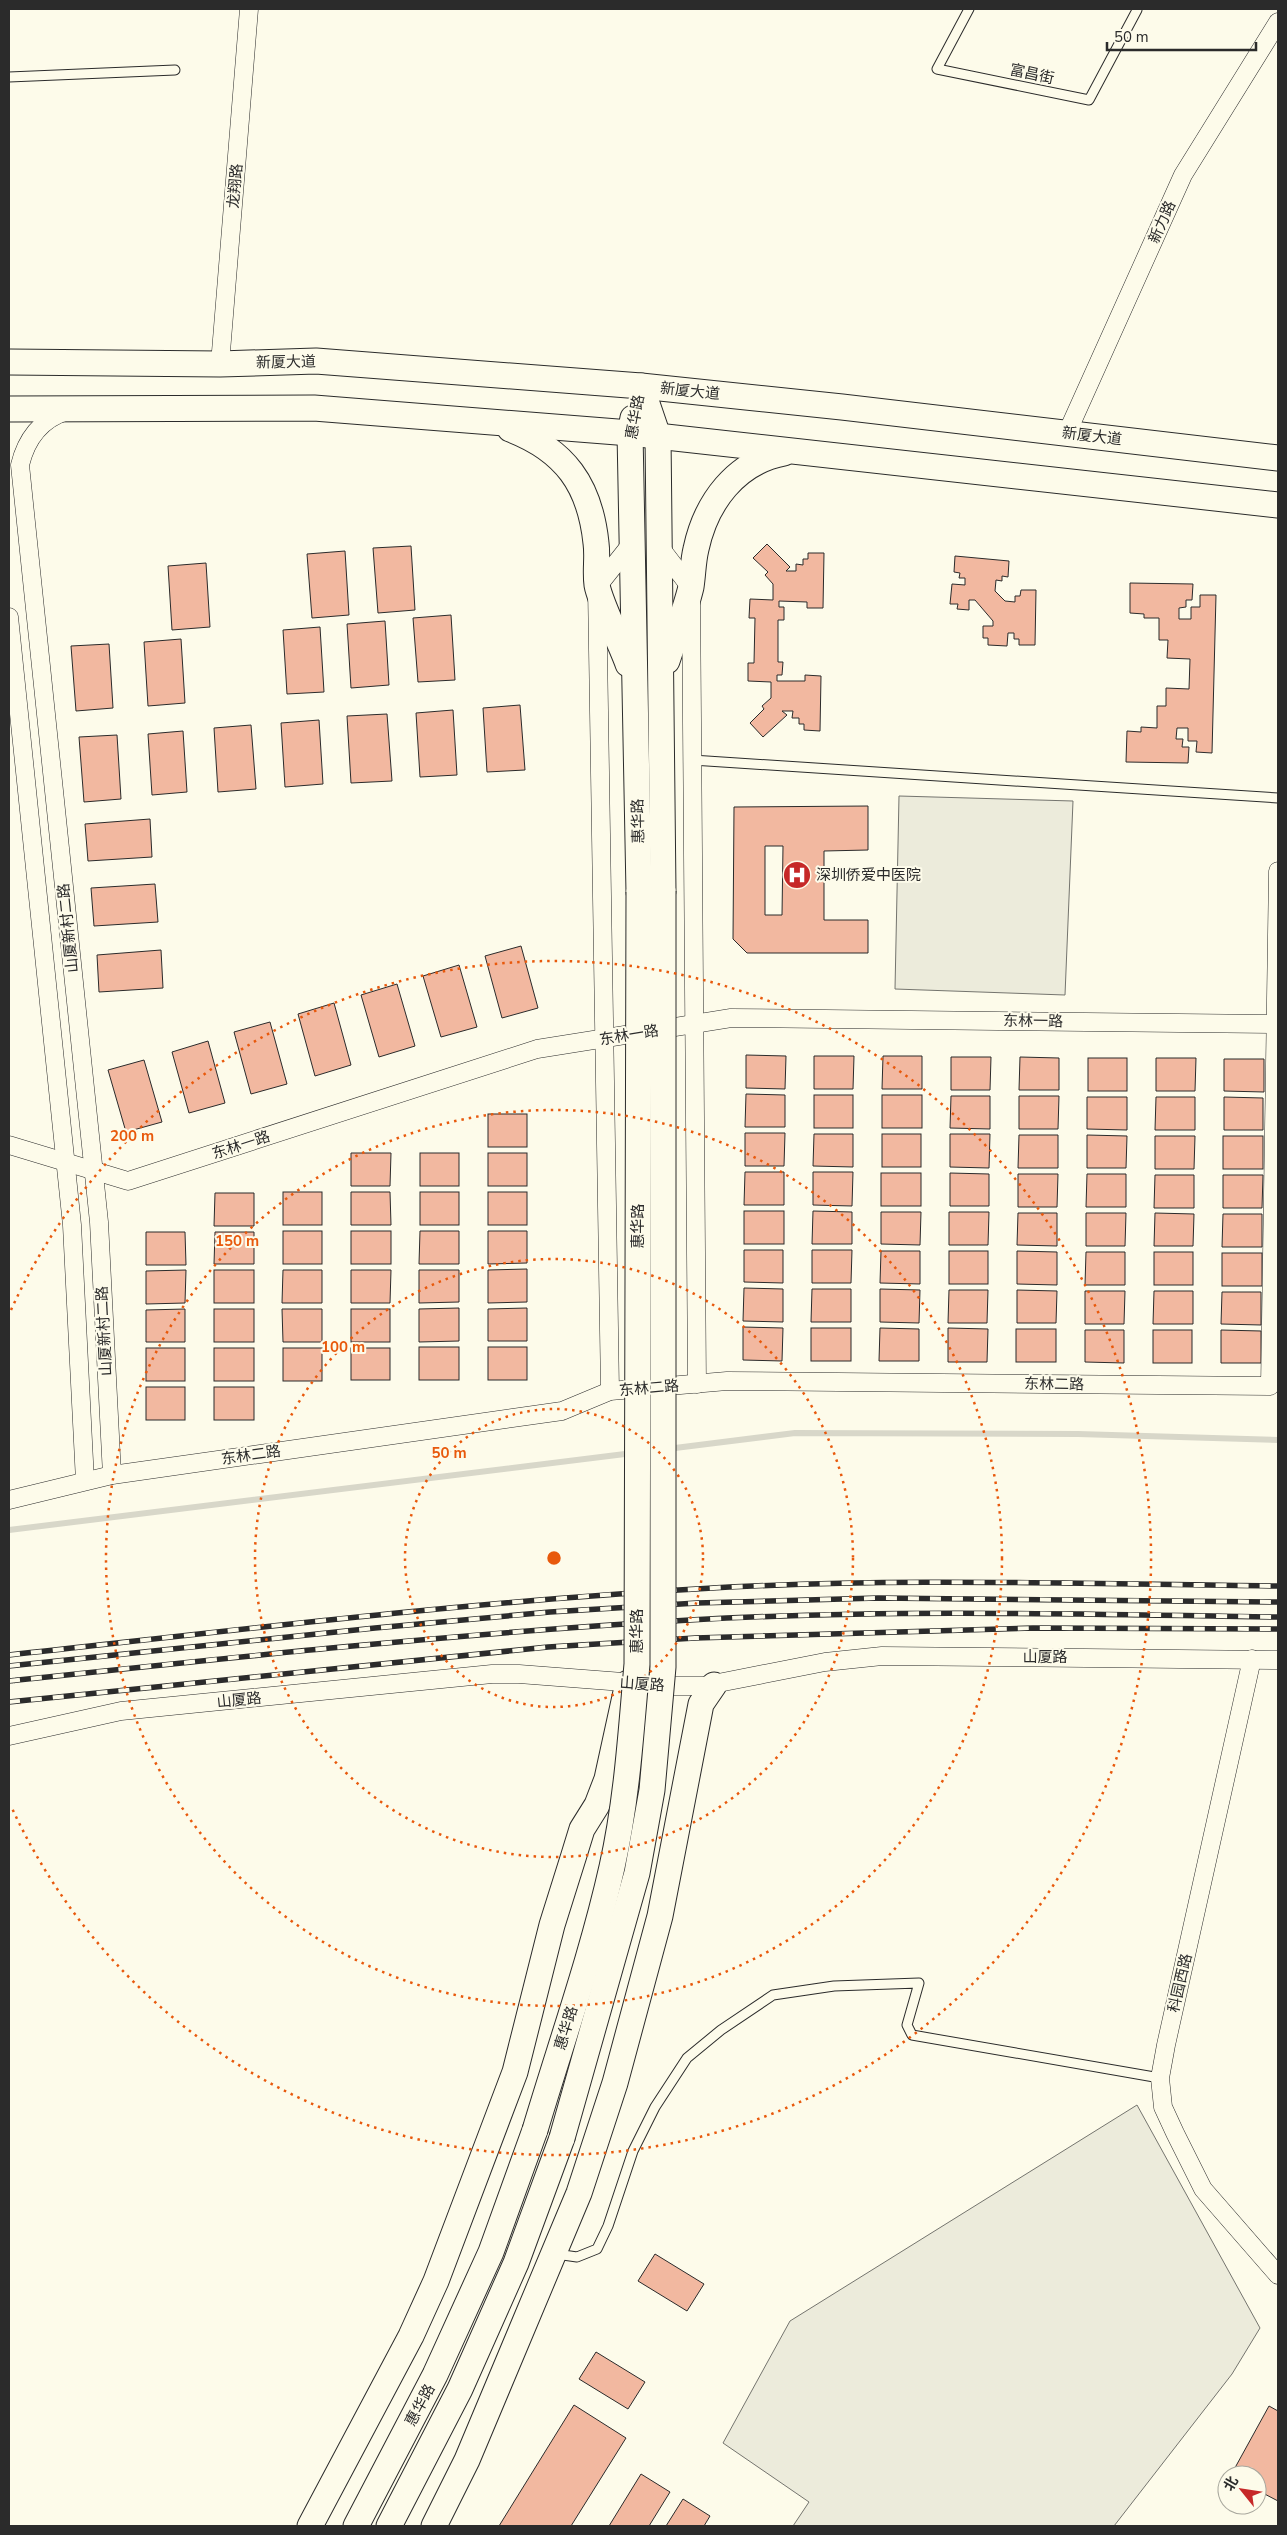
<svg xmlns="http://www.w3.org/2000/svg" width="1287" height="2535" font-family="'Nunito Sans','Noto Sans SC',sans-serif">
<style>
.green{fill:#ecebdb;stroke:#74746e}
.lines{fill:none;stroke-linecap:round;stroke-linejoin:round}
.stream{stroke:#d8d7c9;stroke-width:6}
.building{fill:#f2b8a0;stroke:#2b2b2b;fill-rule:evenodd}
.lane-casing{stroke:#2b2b2b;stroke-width:11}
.street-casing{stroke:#2b2b2b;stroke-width:19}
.secondary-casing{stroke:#2b2b2b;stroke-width:27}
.lane{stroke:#fdfbea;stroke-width:9}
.street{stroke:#fdfbea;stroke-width:18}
.secondary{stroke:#fdfbea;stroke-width:25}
.rail-casing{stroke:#2b2b2b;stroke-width:5.5}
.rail{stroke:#fdfbea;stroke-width:4;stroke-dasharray:11;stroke-linecap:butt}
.secondary-bridge-casing{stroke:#2b2b2b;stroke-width:27;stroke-linecap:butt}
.secondary-bridge{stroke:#fdfbea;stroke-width:25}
.ring{fill:none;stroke:#e8590c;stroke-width:2.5;stroke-dasharray:2.5 5}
.labels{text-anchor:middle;stroke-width:4;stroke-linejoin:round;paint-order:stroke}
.street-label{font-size:15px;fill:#2b2b2b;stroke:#fdfbea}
.poi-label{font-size:15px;fill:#2b2b2b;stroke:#fdfbea;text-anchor:start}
.centre{fill:#e8590c;stroke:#fdfbea;stroke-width:2.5}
.ring-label{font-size:15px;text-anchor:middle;font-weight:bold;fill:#e8590c;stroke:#fdfbea;stroke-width:4;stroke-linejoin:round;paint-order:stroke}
</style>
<rect width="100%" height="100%" fill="#fdfbea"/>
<!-- green -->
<g class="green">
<polygon points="899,796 1073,801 1065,995 895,989"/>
<polygon points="1137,2105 1260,2328 1232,2374 1114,2526 793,2526 809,2502 723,2443 790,2321"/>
</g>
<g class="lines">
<!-- stream -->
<g class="stream">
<polyline points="667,1449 795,1433 1078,1434 1278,1440"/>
<polyline points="9,1530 633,1453"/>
</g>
</g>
<!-- building -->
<g class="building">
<polygon points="767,544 790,567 786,571 796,571 796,564 803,565 803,559 808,559 808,553 824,553 823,608 807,608 807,602 779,601 779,607 784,607 784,620 778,620 778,662 783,662 782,675 777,675 777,681 805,681 805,675 821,676 820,731 804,730 804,724 799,724 799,718 792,718 793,711 782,711 787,715 763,737 750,723 764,709 762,706 771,698 771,682 748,681 748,663 754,663 755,618 749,618 750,599 773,600 773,584 765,575 768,572 753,558"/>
<polygon points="411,546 415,610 378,613 373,548"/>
<polygon points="345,551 349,615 312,618 307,554"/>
<polygon points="955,556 1009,561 1008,577 1002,576 1002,581 996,580 995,591 1005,601 1015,602 1015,596 1020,596 1021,590 1036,590 1035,645 1019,645 1019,639 1014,639 1014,633 1008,633 1007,646 988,645 988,638 983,638 983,626 993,626 993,621 975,600 969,600 969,610 957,609 958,604 950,604 952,584 965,585 965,578 959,578 960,573 954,572"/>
<polygon points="206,563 210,627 172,630 168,566"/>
<polygon points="1130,583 1193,584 1192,600 1186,600 1186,607 1179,608 1179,619 1191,619 1191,607 1200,607 1200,595 1216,595 1212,753 1196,752 1197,741 1188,741 1188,728 1177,728 1176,739 1183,739 1182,747 1189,747 1188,763 1126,762 1127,731 1141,732 1141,727 1157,728 1157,706 1166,706 1166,688 1189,689 1190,659 1167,658 1168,640 1159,640 1159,618 1144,618 1144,614 1130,613"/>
<polygon points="451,615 455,680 418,682 413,618"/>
<polygon points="385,621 389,685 351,688 347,624"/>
<polygon points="320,627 324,692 287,694 283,630"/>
<polygon points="181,639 185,703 148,706 144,642"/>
<polygon points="109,644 113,708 76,711 71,646"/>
<polygon points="520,705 525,770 487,772 483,708"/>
<polygon points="453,710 457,775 420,777 416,713"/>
<polygon points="387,714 392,781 351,783 347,716"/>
<polygon points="319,720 323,784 285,787 281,723"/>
<polygon points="251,725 256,789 218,792 214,728"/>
<polygon points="183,731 187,792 152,795 148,734"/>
<polygon points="117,735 121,799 84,802 79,737"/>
<path d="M868,806V850L824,851V920H868V953H747L733,939L734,807ZM765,846H783L782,915H765Z"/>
<polygon points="150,819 152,857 88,861 85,824"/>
<polygon points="155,884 158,922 94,926 91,888"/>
<polygon points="521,946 538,1008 502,1018 485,956"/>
<polygon points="161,950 163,988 99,992 97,955"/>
<polygon points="459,965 477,1027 441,1037 423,976"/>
<polygon points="397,984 415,1046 379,1057 361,995"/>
<polygon points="334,1003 351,1065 315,1076 298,1014"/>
<polygon points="270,1022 287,1084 251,1094 234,1032"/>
<polygon points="208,1041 225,1103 189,1113 172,1052"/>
<polygon points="746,1055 786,1056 785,1089 746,1088"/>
<polygon points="814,1056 854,1056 853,1089 814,1089"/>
<polygon points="883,1056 922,1056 922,1089 882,1089"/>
<polygon points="951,1057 991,1057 990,1090 951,1090"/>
<polygon points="1020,1057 1059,1058 1059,1090 1019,1090"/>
<rect x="1088" y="1058" width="39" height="33"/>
<polygon points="1156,1058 1196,1058 1195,1091 1156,1091"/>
<polygon points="1224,1059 1264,1059 1264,1092 1224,1091"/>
<polygon points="144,1060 162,1122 126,1132 108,1070"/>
<polygon points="746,1094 785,1095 785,1127 745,1127"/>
<rect x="814" y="1095" width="39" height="33"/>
<rect x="882" y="1095" width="40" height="33"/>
<polygon points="951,1096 990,1096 990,1129 950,1128"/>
<polygon points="1019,1096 1059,1096 1058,1129 1019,1129"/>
<polygon points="1087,1097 1127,1097 1127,1130 1087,1129"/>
<polygon points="1156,1097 1195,1097 1195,1130 1155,1130"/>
<polygon points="1224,1097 1263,1098 1263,1130 1224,1130"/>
<rect x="488" y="1114" width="39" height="33"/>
<polygon points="745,1133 785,1133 784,1166 745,1166"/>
<polygon points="814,1134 853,1134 853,1167 813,1166"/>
<rect x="882" y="1134" width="39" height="33"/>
<polygon points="950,1134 990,1134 989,1168 950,1167"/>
<polygon points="1019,1135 1058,1135 1058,1168 1018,1168"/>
<polygon points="1087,1135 1127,1136 1126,1168 1087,1168"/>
<polygon points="1155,1136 1195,1136 1194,1169 1155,1169"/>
<rect x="1223" y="1136" width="40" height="33"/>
<polygon points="351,1153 391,1153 390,1186 351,1186"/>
<rect x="420" y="1153" width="39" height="33"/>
<rect x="488" y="1153" width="39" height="33"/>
<polygon points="745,1172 784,1172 784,1205 744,1205"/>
<polygon points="813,1172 853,1172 852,1206 813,1205"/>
<rect x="881" y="1173" width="40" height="33"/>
<polygon points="950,1173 989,1174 989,1206 950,1206"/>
<polygon points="1018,1174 1058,1174 1057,1207 1018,1207"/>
<polygon points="1087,1174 1126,1174 1126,1207 1086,1207"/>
<polygon points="1155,1175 1194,1175 1194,1208 1154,1208"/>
<polygon points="1223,1175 1263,1175 1262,1208 1223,1208"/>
<rect x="283" y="1192" width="39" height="33"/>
<polygon points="351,1192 390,1192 391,1225 351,1225"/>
<rect x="420" y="1192" width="39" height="33"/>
<rect x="488" y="1192" width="39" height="33"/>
<polygon points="215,1193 254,1193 254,1226 214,1226"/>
<rect x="744" y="1211" width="40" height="33"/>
<polygon points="813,1211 852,1212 852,1244 812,1244"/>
<polygon points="881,1212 921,1212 920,1245 881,1244"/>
<polygon points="949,1212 989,1212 988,1245 949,1245"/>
<polygon points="1018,1213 1057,1213 1057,1246 1017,1245"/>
<polygon points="1086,1213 1126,1213 1125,1246 1086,1246"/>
<polygon points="1155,1213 1194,1214 1193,1246 1154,1246"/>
<polygon points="1223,1214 1262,1214 1262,1247 1222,1247"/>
<rect x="283" y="1231" width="39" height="33"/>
<rect x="351" y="1231" width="40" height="33"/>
<polygon points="420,1231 459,1231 459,1264 419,1264"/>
<polygon points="488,1231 527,1231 527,1263 488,1264"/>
<polygon points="146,1232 185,1232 186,1265 146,1265"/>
<polygon points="215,1232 254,1232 254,1264 214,1264"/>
<polygon points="744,1250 783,1250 783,1283 744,1282"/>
<polygon points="812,1250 852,1250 851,1283 812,1283"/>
<polygon points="881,1251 920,1251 920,1284 880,1283"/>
<rect x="949" y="1251" width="39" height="33"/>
<polygon points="1017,1251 1057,1252 1057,1285 1017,1284"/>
<polygon points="1086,1252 1125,1252 1125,1285 1085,1285"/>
<rect x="1154" y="1252" width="39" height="33"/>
<rect x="1222" y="1253" width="40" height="33"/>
<polygon points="527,1269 527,1302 488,1303 488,1270"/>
<polygon points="186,1270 185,1303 146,1304 146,1271"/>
<rect x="214" y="1270" width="40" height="33"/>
<polygon points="283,1270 322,1270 322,1303 282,1303"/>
<polygon points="351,1270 391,1270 390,1303 351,1303"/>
<polygon points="419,1270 459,1270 459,1302 419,1303"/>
<polygon points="744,1288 783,1289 783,1322 743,1321"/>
<polygon points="812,1289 851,1289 851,1322 811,1322"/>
<polygon points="880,1289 920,1290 919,1323 880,1322"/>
<polygon points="949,1290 988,1290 987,1323 948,1323"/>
<polygon points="1017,1290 1057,1291 1056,1323 1017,1323"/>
<polygon points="1085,1291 1125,1291 1124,1324 1085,1324"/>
<polygon points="1154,1291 1193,1291 1193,1324 1153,1324"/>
<polygon points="1222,1292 1261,1292 1261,1325 1221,1324"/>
<polygon points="459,1308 459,1341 419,1342 419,1309"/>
<polygon points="527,1308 527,1341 488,1341 488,1309"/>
<polygon points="185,1309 185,1342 146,1342 146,1310"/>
<rect x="214" y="1309" width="40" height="33"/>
<polygon points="282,1309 322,1309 322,1342 283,1342"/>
<rect x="351" y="1309" width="39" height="33"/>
<polygon points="743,1327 783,1328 782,1361 743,1360"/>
<rect x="811" y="1328" width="40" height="33"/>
<polygon points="880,1328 919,1329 919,1361 879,1361"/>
<polygon points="948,1328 988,1329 987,1362 948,1362"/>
<rect x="1016" y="1329" width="40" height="33"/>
<polygon points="1085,1330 1124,1330 1124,1363 1085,1362"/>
<rect x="1153" y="1330" width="39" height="33"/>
<polygon points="1221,1330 1261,1331 1261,1363 1221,1363"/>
<rect x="419" y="1347" width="40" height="33"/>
<rect x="488" y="1347" width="39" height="33"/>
<rect x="146" y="1348" width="39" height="33"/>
<rect x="214" y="1348" width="40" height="33"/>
<rect x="283" y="1348" width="39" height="33"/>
<rect x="351" y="1348" width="39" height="32"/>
<rect x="146" y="1387" width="39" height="33"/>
<rect x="214" y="1387" width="40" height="33"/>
<polygon points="655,2254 704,2284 687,2311 638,2281"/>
<polygon points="596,2352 645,2382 628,2409 579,2379"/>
<polygon points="574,2405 626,2438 571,2526 499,2526"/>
<polygon points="1269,2406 1278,2411 1278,2501 1257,2490 1257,2475 1231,2475"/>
<polygon points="641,2474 670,2492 649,2526 609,2526"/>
<polygon points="683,2499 710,2516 704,2526 666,2526"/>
</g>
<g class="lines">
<defs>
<g id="lane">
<polyline points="969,9 937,69 1089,100 1137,10"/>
<polyline points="9,77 175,70"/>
<polyline points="692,760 1278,798"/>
<polyline points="556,2254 577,2257 597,2249 608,2226 633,2151 655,2107 687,2058 721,2030 773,1995 834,1986 919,1983 907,2025 912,2035 1160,2078"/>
</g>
<g id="street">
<polyline points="220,364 249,9"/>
<path d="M67,411C41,419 26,440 20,465L99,1222L112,1475"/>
<polyline points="1067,433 1183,175 1278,22"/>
<polyline points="659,546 691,588 697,1384"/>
<polyline points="9,617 72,1225 85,1481"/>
<polyline points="9,1145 128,1181 537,1049 731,1018 1276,1024"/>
<polyline points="610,1391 597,587 632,543"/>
<polyline points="9,1500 112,1475 562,1411 610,1391 727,1381 1270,1386 1278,871"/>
<polyline points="1252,1659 1166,2045 1160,2078 1163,2107 1175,2133 1203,2189 1278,2275"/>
<polyline points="9,1736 121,1711 492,1674 519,1674 675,1686 703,1686 825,1662 882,1656 1278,1660"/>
</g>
<g id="secondary">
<polyline points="9,362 220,364 316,361 641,386 842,407 1278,458"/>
<polyline points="641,386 658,436 663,891"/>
<polyline points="9,409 314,408 630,433 1278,505"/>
<polyline points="633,418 630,433 639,892"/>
<path d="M510,429C565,450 590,485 596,543C598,557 595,571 597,585C600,603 621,644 628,664"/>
<path d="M667,661C675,636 685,612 691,587C693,574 693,561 696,549C706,502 736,462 784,453"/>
<polyline points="310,2526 411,2336 436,2281 515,2072 552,1925 574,1855 582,1829 597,1805 607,1779 628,1683"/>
<polyline points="356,2526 435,2375 491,2252 535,2130"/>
<polyline points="389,2526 460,2389 516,2263 562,2138"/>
<polyline points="434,2526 467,2460 579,2193 615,2083 660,1916 701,1704 714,1685"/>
</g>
</defs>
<!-- lane casing -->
<use href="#lane" class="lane-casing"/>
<!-- street casing -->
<use href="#street" class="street-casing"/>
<!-- secondary casing -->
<use href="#secondary" class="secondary-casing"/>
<!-- lane -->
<use href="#lane" class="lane"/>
<!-- street -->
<use href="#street" class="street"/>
<!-- secondary -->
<use href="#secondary" class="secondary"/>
<defs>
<g id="rail">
<path d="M9,1655C238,1630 467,1602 696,1589C890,1577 1084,1584 1278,1586"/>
<polyline points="9,1666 375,1628 550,1612 697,1603 878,1598 1278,1602"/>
<path d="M9,1681C236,1657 462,1633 690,1620C886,1609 1083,1614 1278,1617"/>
<polyline points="9,1702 548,1647 695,1638 1033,1628 1278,1629"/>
</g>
</defs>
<!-- rail casing -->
<use href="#rail" class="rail-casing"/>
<!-- rail -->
<use href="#rail" class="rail"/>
<defs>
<g id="secondary-bridge">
<path d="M535,2130C561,2043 592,1956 612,1867C627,1800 631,1732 637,1664L639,892"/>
<polyline points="562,2138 637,1873 652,1790 663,1667 663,891"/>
</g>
</defs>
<!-- secondary-bridge casing -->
<use href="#secondary-bridge" class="secondary-bridge-casing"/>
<!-- secondary-bridge -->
<use href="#secondary-bridge" class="secondary-bridge"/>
</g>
<!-- distance rings -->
<g class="ring">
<circle cx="554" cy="1558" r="149"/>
<circle cx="554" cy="1558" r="299"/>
<circle cx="554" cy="1558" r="448"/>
<path d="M11 1310A597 597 0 1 1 11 1806"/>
</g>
<!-- icons -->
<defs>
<symbol id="hospital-disc" viewBox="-11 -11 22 22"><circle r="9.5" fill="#c62828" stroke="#fdfbea"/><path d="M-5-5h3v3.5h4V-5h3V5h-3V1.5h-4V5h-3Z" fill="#fff"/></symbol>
</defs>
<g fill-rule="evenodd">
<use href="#hospital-disc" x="781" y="859" width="32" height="32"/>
</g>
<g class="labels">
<!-- street labels -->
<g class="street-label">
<text transform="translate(1032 74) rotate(12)" y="5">富昌街</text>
<text transform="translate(235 186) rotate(-85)" y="5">龙翔路</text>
<text transform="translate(1162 222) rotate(-66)" y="5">新力路</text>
<text transform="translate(286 362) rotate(-1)" y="5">新厦大道</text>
<text transform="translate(690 391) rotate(6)" y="5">新厦大道</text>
<text transform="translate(635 417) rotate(-80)" y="5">惠华路</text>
<text transform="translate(1092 436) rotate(7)" y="5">新厦大道</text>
<text transform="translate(638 821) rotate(-91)" y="5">惠华路</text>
<text transform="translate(68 928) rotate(-96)" y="5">山厦新村二路</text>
<text transform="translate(1033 1021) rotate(1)" y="5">东林一路</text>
<text transform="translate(629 1035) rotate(-9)" y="5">东林一路</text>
<text transform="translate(241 1145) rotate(-18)" y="5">东林一路</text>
<text transform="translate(638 1226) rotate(-90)" y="5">惠华路</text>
<text transform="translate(104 1331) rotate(-93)" y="5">山厦新村二路</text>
<text transform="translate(1054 1384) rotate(1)" y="5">东林二路</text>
<text transform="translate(649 1388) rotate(-5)" y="5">东林二路</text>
<text transform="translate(251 1455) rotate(-8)" y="5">东林二路</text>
<text transform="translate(637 1631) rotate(-90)" y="5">惠华路</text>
<text x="1045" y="1662">山厦路</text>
<text transform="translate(642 1684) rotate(4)" y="5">山厦路</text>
<text transform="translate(239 1700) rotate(-6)" y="5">山厦路</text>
<text transform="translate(1180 1983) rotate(-77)" y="5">科园西路</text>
<text transform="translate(566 2028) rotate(-73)" y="5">惠华路</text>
<text transform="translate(420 2405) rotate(-62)" y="5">惠华路</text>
</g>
<!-- poi labels -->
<g class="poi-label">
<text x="816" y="880">深圳侨爱中医院</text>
</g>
</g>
<circle cx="554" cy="1558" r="8" class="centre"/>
<g class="ring-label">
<text x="132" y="1141">200 m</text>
<text x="237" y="1246">150 m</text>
<text x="343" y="1352">100 m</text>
<text x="449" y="1458">50 m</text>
</g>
<!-- border -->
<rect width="1287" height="2535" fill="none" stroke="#2b2b2b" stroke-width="20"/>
<!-- north arrow -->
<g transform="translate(1242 2490) rotate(300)"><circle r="24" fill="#fdfbea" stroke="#a9a89e"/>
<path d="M0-4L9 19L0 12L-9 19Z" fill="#c62828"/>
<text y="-8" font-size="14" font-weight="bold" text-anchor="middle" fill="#2b2b2b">北</text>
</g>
<!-- scale -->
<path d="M1107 42v8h149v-8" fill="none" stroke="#2b2b2b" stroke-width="2.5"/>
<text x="1114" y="42" font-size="15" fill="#2b2b2b" stroke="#fdfbea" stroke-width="4" paint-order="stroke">50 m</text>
</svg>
